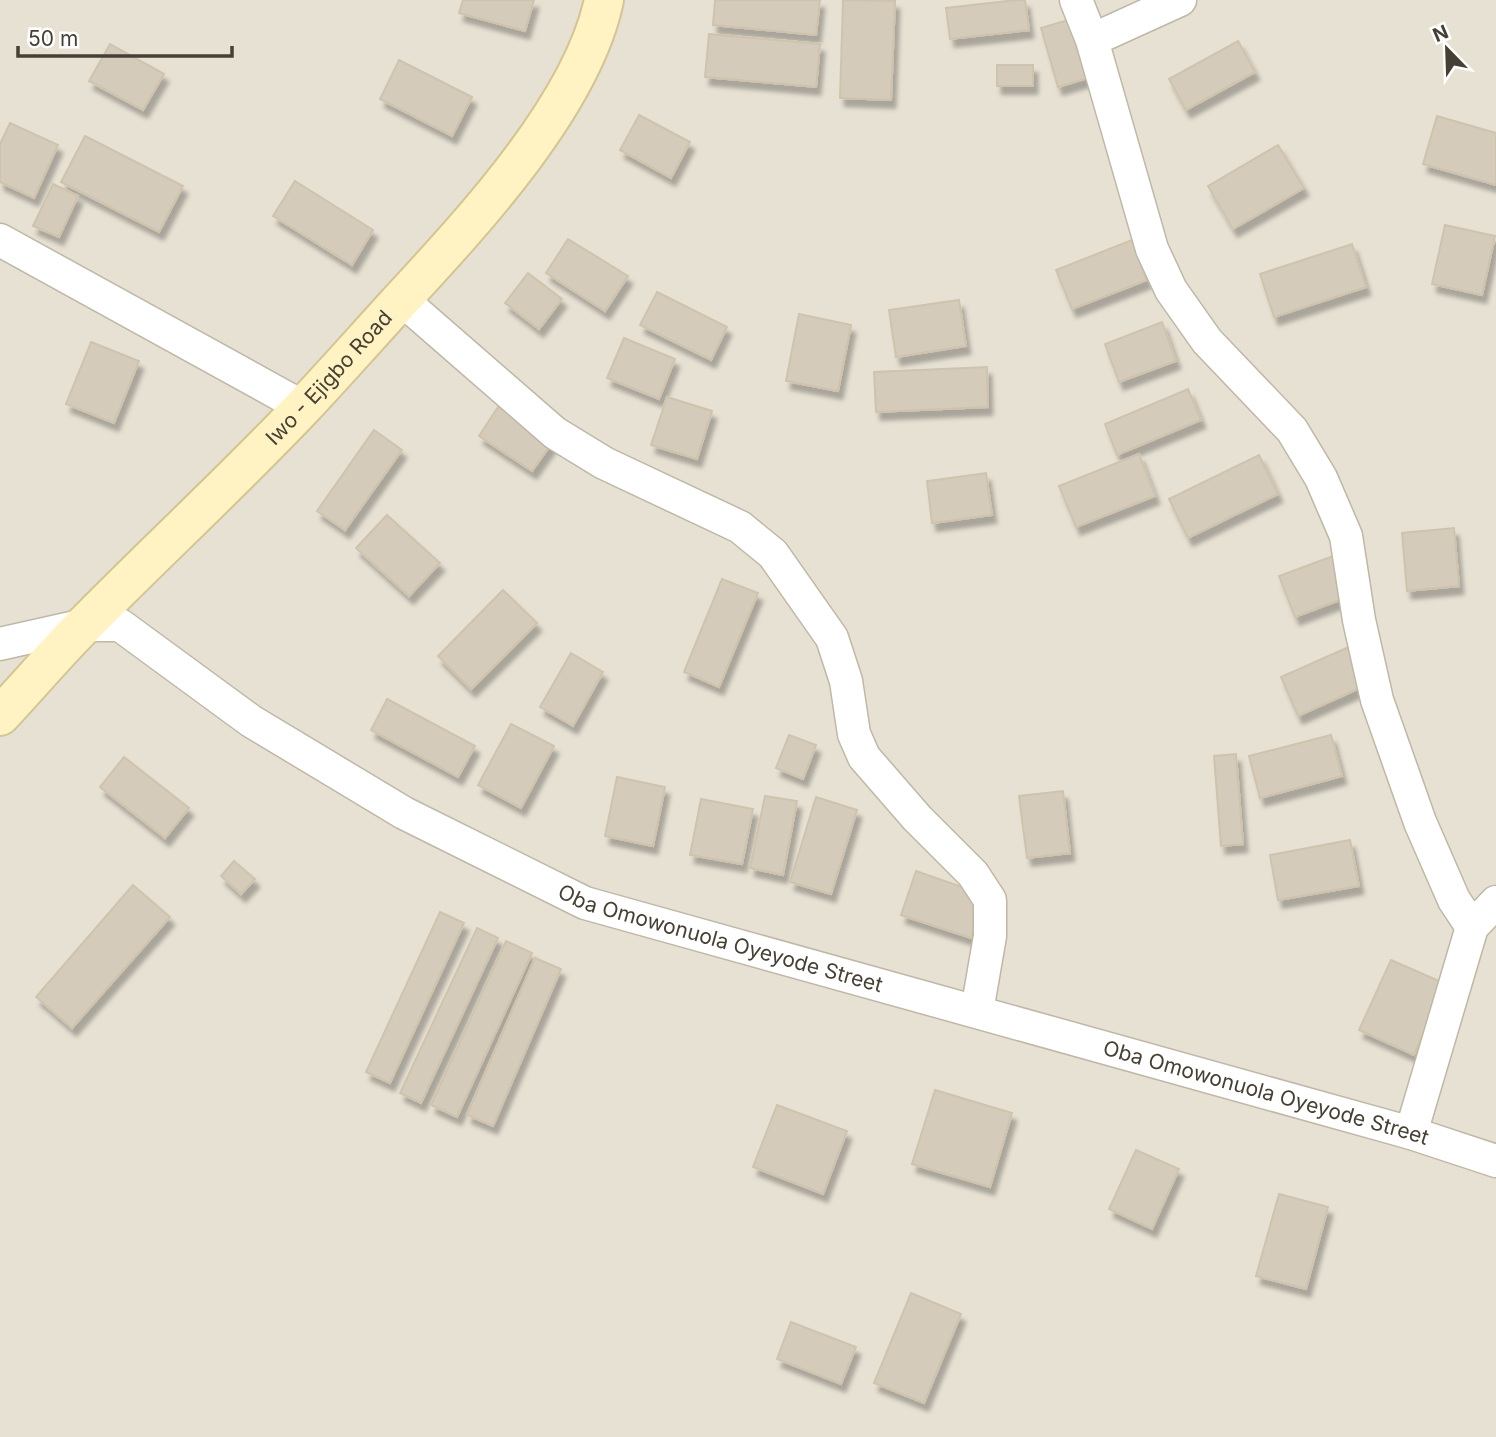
<svg xmlns="http://www.w3.org/2000/svg" width="1496" height="1437" font-family="Inter,sans-serif">
<style>
.residential{fill:#e7e1d3}
.building{fill:#d5cbba;stroke:#d0c3ad;stroke-width:2;filter:url(#shadow)}
.lines{fill:none;stroke-linecap:round;stroke-linejoin:round}
.street-casing{stroke:#bfb7a7;stroke-width:35}
.secondary-casing{stroke:#d5c493;stroke-width:42}
.street{stroke:#fff;stroke-width:32}
.secondary{stroke:#fff2c3;stroke-width:38}
.labels{text-anchor:middle;stroke-width:5;stroke-linejoin:round;paint-order:stroke}
.street-label{font-size:21px;fill:#463f34;stroke:#fff}
</style>
<defs>
<filter id="shadow"><feDropShadow dx="4.5" dy="8" stdDeviation="2" flood-color="#0004"/></filter>
</defs>
<rect width="100%" height="100%" fill="#f3efe5"/>
<!-- residential -->
<rect class="residential" x="0" y="0" width="1496" height="1437"/>
<!-- building -->
<g class="building">
<polygon points="463,0 534,0 525,31 459,13"/>
<polygon points="715,0 820,0 816,35 713,25"/>
<polygon points="843,0 895,1 891,100 840,98"/>
<polygon points="1016,0 1025,0 1029,30 950,39 946,8"/>
<polygon points="1075,18 1091,77 1058,87 1041,28"/>
<polygon points="709,34 820,44 816,87 705,77"/>
<polygon points="1238,41 1255,72 1186,110 1169,79"/>
<polygon points="110,44 164,74 143,110 89,81"/>
<polygon points="399,60 472,97 452,136 380,99"/>
<rect x="997" y="65" width="36" height="21"/>
<polygon points="639,115 690,142 671,178 620,150"/>
<polygon points="1437,116 1496,133 1496,185 1423,164"/>
<polygon points="10,123 58,145 34,198 0,182 0,144"/>
<polygon points="85,136 183,186 159,232 61,182"/>
<polygon points="1278,145 1304,188 1233,229 1208,186"/>
<polygon points="295,181 373,230 352,265 273,216"/>
<polygon points="53,184 78,196 59,237 33,226"/>
<polygon points="1445,225 1495,236 1482,295 1432,284"/>
<polygon points="568,239 628,276 605,311 546,273"/>
<polygon points="1132,240 1147,280 1072,309 1056,270"/>
<polygon points="1352,244 1366,287 1274,317 1260,274"/>
<polygon points="528,273 562,299 539,329 505,303"/>
<polygon points="657,292 727,327 711,360 640,325"/>
<polygon points="959,300 966,346 896,357 889,310"/>
<polygon points="799,314 851,325 838,391 786,381"/>
<polygon points="1162,322 1176,361 1119,382 1105,344"/>
<polygon points="624,338 675,359 659,399 607,378"/>
<polygon points="91,342 139,361 114,423 66,404"/>
<polygon points="987,367 988,407 876,412 874,372"/>
<polygon points="1188,389 1201,420 1117,455 1105,424"/>
<polygon points="667,397 712,411 697,459 651,445"/>
<polygon points="500,404 554,440 532,471 479,436"/>
<polygon points="374,430 402,450 345,530 317,511"/>
<polygon points="1139,454 1155,496 1076,527 1059,486"/>
<polygon points="1259,455 1278,494 1188,538 1169,499"/>
<polygon points="986,473 992,515 932,523 927,481"/>
<polygon points="387,515 440,563 409,596 356,548"/>
<polygon points="1454,528 1459,586 1407,591 1402,533"/>
<polygon points="1333,556 1348,597 1295,617 1279,576"/>
<polygon points="722,579 758,593 719,687 684,672"/>
<polygon points="503,590 537,623 471,689 438,656"/>
<polygon points="1353,645 1371,683 1298,716 1281,677"/>
<polygon points="571,653 603,672 573,726 540,707"/>
<polygon points="387,699 475,746 458,777 371,730"/>
<polygon points="511,724 554,746 521,808 478,785"/>
<polygon points="789,735 816,745 803,779 776,768"/>
<polygon points="1331,735 1342,776 1260,798 1249,756"/>
<polygon points="1236,754 1243,844 1221,846 1214,756"/>
<polygon points="124,757 189,808 165,838 100,787"/>
<polygon points="617,777 665,787 653,846 605,836"/>
<polygon points="1063,791 1070,853 1027,858 1019,796"/>
<polygon points="765,796 797,801 783,875 750,868"/>
<polygon points="816,797 857,810 831,894 790,882"/>
<polygon points="701,799 753,809 742,864 690,855"/>
<polygon points="1350,840 1359,886 1278,900 1270,855"/>
<polygon points="234,861 255,879 241,894 221,876"/>
<polygon points="916,871 985,895 971,938 901,915"/>
<polygon points="133,885 170,917 72,1028 36,997"/>
<polygon points="440,912 464,923 390,1083 366,1072"/>
<polygon points="477,928 498,938 421,1103 400,1093"/>
<polygon points="506,941 532,953 457,1117 431,1105"/>
<polygon points="535,958 561,969 493,1126 467,1115"/>
<polygon points="1391,960 1446,984 1414,1055 1359,1030"/>
<polygon points="935,1090 1012,1113 990,1187 912,1164"/>
<polygon points="777,1105 847,1131 823,1194 753,1167"/>
<polygon points="1136,1150 1179,1169 1152,1229 1109,1209"/>
<polygon points="1279,1194 1328,1207 1306,1289 1256,1276"/>
<polygon points="911,1293 961,1314 924,1403 874,1383"/>
<polygon points="791,1322 856,1347 841,1384 777,1359"/>
</g>
<g class="lines">
<defs>
<g id="street">
<polyline points="1076,0 1092,40 1152,249 1171,290 1207,341 1292,430 1321,478 1346,536 1359,620 1377,700 1420,822 1454,900 1472,927"/>
<polyline points="1092,40 1180,0"/>
<polyline points="0,240 303,407"/>
<polyline points="401,299 555,433 604,463 740,527 773,554 832,638 846,681 854,734 864,757 917,818 973,874 990,900 990,936 977,1011"/>
<path id="s1" d="M0,644L84,625H120L251,721L404,813L585,903L1411,1133L1496,1161"/>
<polyline points="1411,1133 1472,927 1496,902"/>
</g>
<g id="secondary">
<path id="s2" d="M0,716C29,685 56,653 86,623C158,550 234,480 304,406C336,372 366,338 397,304C470,225 582,106 604,0"/>
</g>
</defs>
<!-- street casing -->
<use href="#street" class="street-casing"/>
<!-- secondary casing -->
<use href="#secondary" class="secondary-casing"/>
<!-- street -->
<use href="#street" class="street"/>
<!-- secondary -->
<use href="#secondary" class="secondary"/>
</g>
<g class="labels">
<!-- street labels -->
<g class="street-label">
<text dy="7" stroke="none"><textPath href="#s2" startOffset="472">Iwo - Ejigbo Road</textPath></text>
<text dy="7" stroke="none"><textPath href="#s1" startOffset="805">Oba Omowonuola Oyeyode Street</textPath></text>
<text dy="7" stroke="none"><textPath href="#s1" startOffset="1372">Oba Omowonuola Oyeyode Street</textPath></text>
</g>
</g>
<!-- north arrow -->
<g transform="translate(1447 49) rotate(337)" stroke="#ffffff" stroke-width="5" paint-order="stroke">
<path d="M0-5L12 26L0 18L-12 26Z" fill="#463f34"/>
<text y="-10" font-size="19" font-weight="bold" text-anchor="middle" fill="#463f34">N</text>
</g>
<!-- scale -->
<path d="M18 46v10h214v-10" fill="none" stroke="#463f34" stroke-width="3.5"/>
<text x="28" y="46" font-size="21" fill="#463f34" stroke="#ffffff" stroke-width="5" paint-order="stroke">50 m</text>
</svg>
